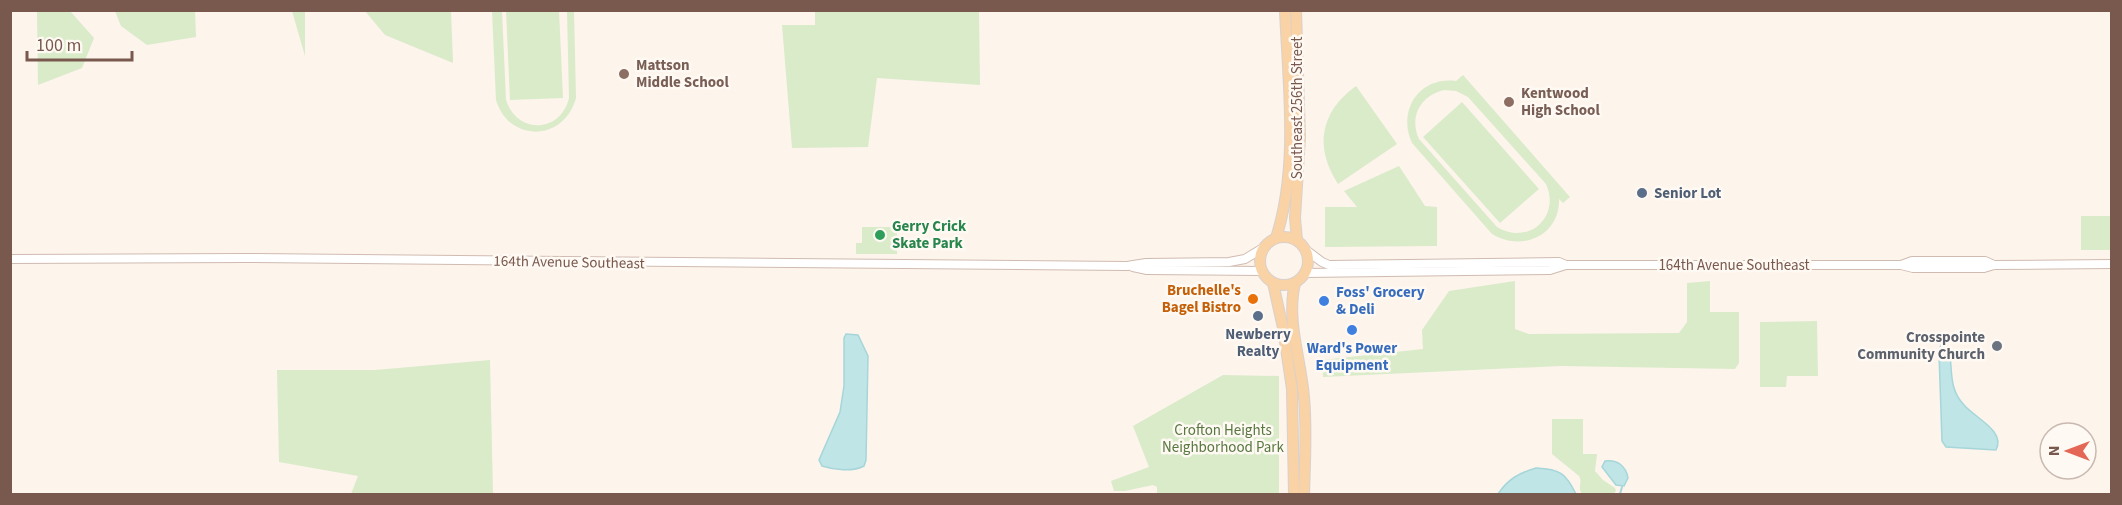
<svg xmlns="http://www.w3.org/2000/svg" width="2122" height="505" font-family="'Source Sans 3',sans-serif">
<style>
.green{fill:#daebc9;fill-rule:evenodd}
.water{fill:#bfe5e7;stroke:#a6d6d9;stroke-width:1.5}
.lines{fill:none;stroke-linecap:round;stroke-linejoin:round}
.stream{stroke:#a6d6d9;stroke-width:2}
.minor-casing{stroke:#d0bbb0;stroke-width:10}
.major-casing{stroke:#d9d1cd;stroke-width:12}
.minor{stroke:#fff;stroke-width:8}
.major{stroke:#f9d2a6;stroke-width:10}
.education-dot{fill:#8d6e63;stroke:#fff9f3;stroke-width:2}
.service-dot{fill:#5c6f8a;stroke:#fff9f3;stroke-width:2}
.leisure-dot{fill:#2e9e5b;stroke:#fff9f3;stroke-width:2}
.food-dot{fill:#e8710a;stroke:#fff9f3;stroke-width:2}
.shop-dot{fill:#3f7fe0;stroke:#fff9f3;stroke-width:2}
.worship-dot{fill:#6b7280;stroke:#fff9f3;stroke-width:2}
.labels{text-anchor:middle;stroke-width:5;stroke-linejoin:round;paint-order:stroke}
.education-label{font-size:15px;font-weight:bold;fill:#785e54;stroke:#fff9f3;text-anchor:start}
.street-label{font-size:15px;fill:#79594e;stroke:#fff9f3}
.service-label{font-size:15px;font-weight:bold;fill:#4e5e75;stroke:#fff9f3;text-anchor:start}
.leisure-label{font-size:15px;font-weight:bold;fill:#27864d;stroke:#fff9f3;text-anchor:start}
.food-label{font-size:15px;font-weight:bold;fill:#c56008;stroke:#fff9f3;text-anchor:end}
.shop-label{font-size:15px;font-weight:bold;fill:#366cbe;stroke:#fff9f3;text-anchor:start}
.worship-label{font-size:15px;font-weight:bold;fill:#5b616d;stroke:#fff9f3;text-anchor:end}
.park-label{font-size:15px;fill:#587842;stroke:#fff9f3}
</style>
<rect width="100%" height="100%" fill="#fdf4ec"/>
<!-- green -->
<g class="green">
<polygon points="37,11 70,11 94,38 82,68 38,85"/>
<polygon points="115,11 195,11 196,37 147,45 121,26"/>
<polygon points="292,11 305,11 305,56"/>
<polygon points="365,11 451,11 453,63 385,35"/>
<path d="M492,11H502L506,100C517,135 561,133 569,98L567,11H574L576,98C564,142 509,143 496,100Z"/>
<polygon points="506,11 559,11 563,98 510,100"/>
<polygon points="815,11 979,11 980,85 877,78 868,147 792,148 782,25 815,25"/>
<path d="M1463,75L1570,197L1563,203L1559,199C1560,236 1521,252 1492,234L1412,143C1397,111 1419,76 1456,81ZM1444,90L1456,91L1468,97L1546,184C1561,217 1528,246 1497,227L1419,139C1409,117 1420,96 1444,90Z"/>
<path d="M1356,86L1397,144L1338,184C1314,147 1320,112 1356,86Z"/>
<polygon points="1462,102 1539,189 1500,223 1423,137"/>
<polygon points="1399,166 1425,206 1437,207 1437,246 1325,247 1325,207 1357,207 1344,191"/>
<polygon points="2111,216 2111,250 2081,250 2081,216"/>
<polygon points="862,227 897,227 897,254 856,254 856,243 862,243"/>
<polygon points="1515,281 1515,329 1529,334 1679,333 1687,322 1687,283 1710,281 1710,312 1739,312 1739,363 1735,369 1561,366 1323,377 1322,360 1423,349 1422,330 1449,291"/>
<polygon points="1817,321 1818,376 1787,376 1786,387 1760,387 1760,322"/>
<polygon points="490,360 493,494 351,494 358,476 279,462 277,370 375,370"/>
<polygon points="1223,375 1279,376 1279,494 1157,494 1157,487 1153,485 1125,491 1114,491 1111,481 1149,467 1133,426"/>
<path d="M1552,419H1583V454H1597L1595,471L1603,480L1615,488L1616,491L1613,494H1582C1577,488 1583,482 1579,476L1552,454Z"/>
</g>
<!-- water -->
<g class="water">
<path d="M846,334L858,335L868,356L866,460L864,466C853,472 834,470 822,466L819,460L840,412L844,386V338Z"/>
<path d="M1941,344H1946L1949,348C1953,370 1948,388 1964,405C1975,418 2006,431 1996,450L1946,447L1942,441L1939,353Z"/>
<path d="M1605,461C1617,459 1626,466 1628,478L1624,486L1616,485L1602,467Z"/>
<path d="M1536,468C1561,469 1566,474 1576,494H1498C1508,479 1519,473 1536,468Z"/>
</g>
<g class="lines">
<!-- stream -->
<polyline class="stream" points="1620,494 1622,487"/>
<defs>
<g id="minor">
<polyline points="1306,250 1322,262 1329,265 1559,262 1566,265 1901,265 1913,268 1984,268 1994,265 2112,264"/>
<polyline points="10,259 243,258 1127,266 1146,263 1229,262 1245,259 1263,248"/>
<polyline points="1901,265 1912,261 1985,261 1994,265"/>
<polyline points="1133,267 1147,270 1262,271"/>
<polyline points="1305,273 1550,270 1566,265"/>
</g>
<g id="major">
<polyline points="1296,10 1300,137 1295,218 1297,240"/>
<circle cx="1284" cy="261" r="24"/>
<path d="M1276,238C1299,166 1288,85 1285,10"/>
<polyline points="1273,283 1283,328 1292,389 1294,494"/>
<path d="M1295,283C1286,321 1301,359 1304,397C1307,429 1305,462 1304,494"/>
</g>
</defs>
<!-- minor casing -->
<use href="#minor" class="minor-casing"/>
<!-- major casing -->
<use href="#major" class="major-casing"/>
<!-- minor -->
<use href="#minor" class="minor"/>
<!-- major -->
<use href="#major" class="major"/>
</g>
<!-- markers -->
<g class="education-dot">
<circle cx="624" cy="74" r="6"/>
<circle cx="1509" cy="102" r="6"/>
</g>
<g class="service-dot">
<circle cx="1642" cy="193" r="6"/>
<circle cx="1258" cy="316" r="6"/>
</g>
<circle class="leisure-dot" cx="880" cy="235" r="6"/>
<circle class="food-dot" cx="1253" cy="299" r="6"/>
<g class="shop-dot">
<circle cx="1324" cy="301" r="6"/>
<circle cx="1352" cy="330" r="6"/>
</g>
<circle class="worship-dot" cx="1997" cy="346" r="6"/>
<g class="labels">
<!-- education labels -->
<g class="education-label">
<text x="636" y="70">Mattson<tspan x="636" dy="17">Middle School</tspan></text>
<text x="1521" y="98">Kentwood<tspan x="1521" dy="17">High School</tspan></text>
</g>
<!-- street labels -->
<g class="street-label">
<text transform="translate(1297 108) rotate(-90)" y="5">Southeast 256th Street</text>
<text transform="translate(569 262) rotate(1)" y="5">164th Avenue Southeast</text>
<text x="1734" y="270">164th Avenue Southeast</text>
</g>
<!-- service labels -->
<g class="service-label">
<text x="1654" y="198">Senior Lot</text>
<text x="1258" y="339" text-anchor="middle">Newberry<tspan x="1258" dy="17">Realty</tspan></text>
</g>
<!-- leisure labels -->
<g class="leisure-label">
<text x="892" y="231">Gerry Crick<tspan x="892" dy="17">Skate Park</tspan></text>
</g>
<!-- food labels -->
<g class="food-label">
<text x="1241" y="295">Bruchelle's<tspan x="1241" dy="17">Bagel Bistro</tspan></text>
</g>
<!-- shop labels -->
<g class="shop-label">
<text x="1336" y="297">Foss' Grocery<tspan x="1336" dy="17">&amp; Deli</tspan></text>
<text x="1352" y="353" text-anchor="middle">Ward's Power<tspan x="1352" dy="17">Equipment</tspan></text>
</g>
<!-- worship labels -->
<g class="worship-label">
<text x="1985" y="342">Crosspointe<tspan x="1985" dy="17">Community Church</tspan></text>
</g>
<!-- park labels -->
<g class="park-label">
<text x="1223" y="435">Crofton Heights<tspan x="1223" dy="17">Neighborhood Park</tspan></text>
</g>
</g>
<!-- border -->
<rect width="2122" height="505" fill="none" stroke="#79594e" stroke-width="24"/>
<!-- north arrow -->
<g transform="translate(2068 451) rotate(270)"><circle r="28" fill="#fff9f3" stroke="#c9b9b1" stroke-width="1.5"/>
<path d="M0-4.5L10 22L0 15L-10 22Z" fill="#e46654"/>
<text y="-9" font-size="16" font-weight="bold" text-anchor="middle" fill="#79594e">N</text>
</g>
<!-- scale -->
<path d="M27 51v9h105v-9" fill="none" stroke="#79594e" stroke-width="3"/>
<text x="36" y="51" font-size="18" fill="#79594e" stroke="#fff9f3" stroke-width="4.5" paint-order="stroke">100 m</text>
</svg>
